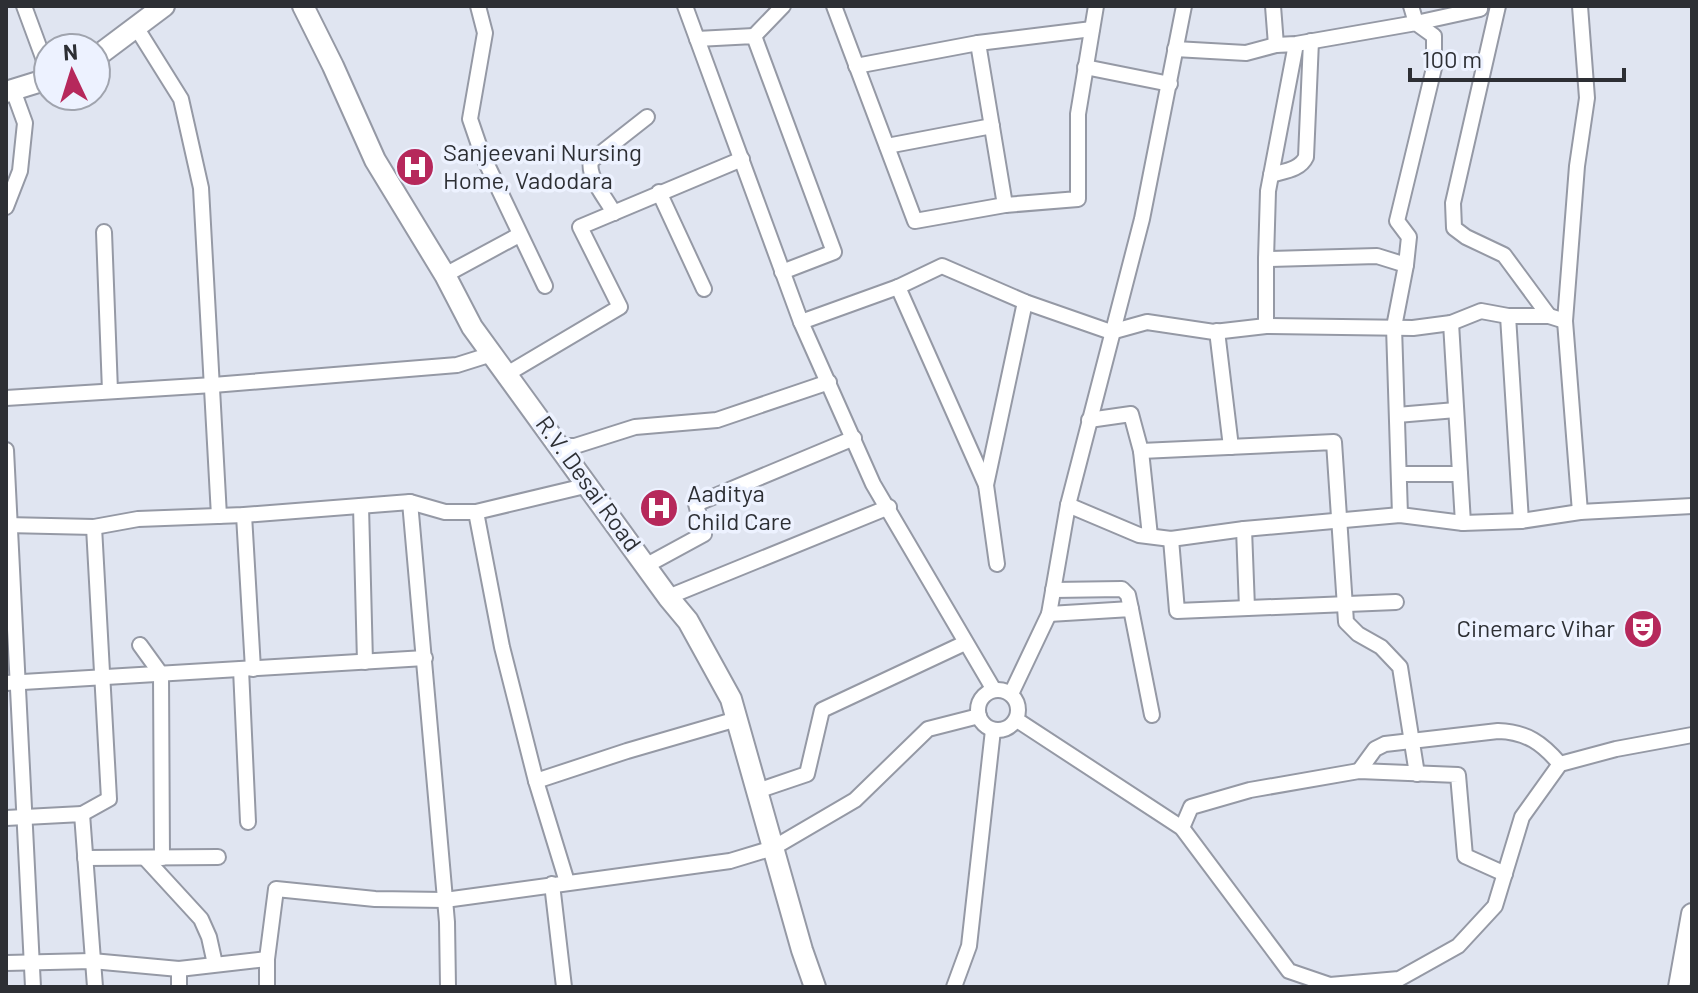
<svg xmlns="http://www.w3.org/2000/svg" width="1698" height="993" font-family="Barlow,sans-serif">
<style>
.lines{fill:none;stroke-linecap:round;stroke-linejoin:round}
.street-casing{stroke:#9599a5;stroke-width:18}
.secondary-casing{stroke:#9599a5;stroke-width:24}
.street{stroke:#fff;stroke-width:14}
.secondary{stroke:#fff;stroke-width:20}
.labels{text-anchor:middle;stroke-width:7;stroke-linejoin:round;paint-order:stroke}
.poi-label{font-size:24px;fill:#2d2f34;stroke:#edf2ff;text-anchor:start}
.street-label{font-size:24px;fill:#2d2f34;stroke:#edf2ff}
</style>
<rect width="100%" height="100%" fill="#e0e5f1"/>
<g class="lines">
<defs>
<g id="street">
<polyline points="24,6 48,71"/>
<polyline points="478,6 485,33 470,119 482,154 545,286"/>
<polyline points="685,6 801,322 873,484 994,690"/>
<polyline points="834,6 915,221 1005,205 1078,199 1078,114 1096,6"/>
<polyline points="1273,6 1276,45"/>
<polyline points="1411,6 1416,23 1480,9"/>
<polyline points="1498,6 1453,203 1454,228 1466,237 1504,255 1549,316"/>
<polyline points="136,27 181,99 201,188 219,516"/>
<polyline points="754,36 783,6"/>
<polyline points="697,39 754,36 834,252 782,272"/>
<polyline points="978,43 1005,205"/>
<polyline points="1175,49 1246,53 1276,45 1296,44 1416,23 1434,36 1434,68 1397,221 1409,237 1406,265 1377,256 1266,259 1268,191 1296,44"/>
<polyline points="856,66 978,43 1092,29"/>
<polyline points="1085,67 1170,84"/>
<polyline points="887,146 992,126"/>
<path d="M1271,175C1284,171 1300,170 1306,157L1311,41"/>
<polyline points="659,192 704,289"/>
<polyline points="6,207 20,171 25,123 13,90"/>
<path d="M614,213C606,198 587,177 591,161L647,117"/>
<polyline points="104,232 110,391"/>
<polyline points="1266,259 1266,326"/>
<polyline points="445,275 519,235"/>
<polyline points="898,287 986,485"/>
<polyline points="1508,316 1521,521"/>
<polyline points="801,322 898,287 942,266 1025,302 1111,332 1147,322 1214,332 1266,326 1413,328 1451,323 1481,311 1508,316 1549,316 1565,321"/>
<polyline points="1451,323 1463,523"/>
<polyline points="1217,331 1231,447"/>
<polyline points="507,374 620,307 580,227 742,159"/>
<polyline points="6,398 213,385 457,365 492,354"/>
<polyline points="1397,415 1456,410"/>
<polyline points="1089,420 1131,414 1141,451 1334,442 1346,622 1358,634 1381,647 1400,667 1417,774"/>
<polyline points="560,446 575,446 635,427 717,420 829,382"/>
<polyline points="6,450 33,987"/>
<polyline points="1141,451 1150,536"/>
<polyline points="1399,474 1460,474"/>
<polyline points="410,502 447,922 448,987"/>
<polyline points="1068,505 1139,535 1171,539 1244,529 1400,515 1463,523 1521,521 1580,512 1692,506"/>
<polyline points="361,506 365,662"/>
<polyline points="476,512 502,647 536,781 567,882"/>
<polyline points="1580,512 1565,321 1577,166 1587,98 1580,6"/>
<polyline points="244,515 253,669"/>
<polyline points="1400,515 1394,327 1406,265"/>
<polyline points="6,525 94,527 138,519 244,515 410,502 445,512 476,512 589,485"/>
<polyline points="1244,529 1247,608"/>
<polyline points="1171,539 1177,611 1396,602"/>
<polyline points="997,564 986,485 1025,302"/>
<polyline points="647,565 704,534 696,504 854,438"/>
<polyline points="1053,590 1122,589 1128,595 1131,609"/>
<polyline points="668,597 889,507"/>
<polyline points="1049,614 1131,609 1152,715"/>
<polyline points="140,645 161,674 162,858"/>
<polyline points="241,669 248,822"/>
<polyline points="6,683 425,658"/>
<circle cx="998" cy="710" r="20"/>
<polyline points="1011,694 1049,614 1068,505 1142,219 1184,6"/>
<polyline points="1017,720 1182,828 1289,971 1330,985 1399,979 1458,946 1495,906 1522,817 1560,764 1616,749 1692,735"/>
<path d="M1359,771L1375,749L1385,744L1498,731C1527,732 1542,743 1560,764"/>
<polyline points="536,781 627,751 737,719"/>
<polyline points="757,791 807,774 822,710 965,643"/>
<polyline points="82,814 109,799 94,527"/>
<polyline points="6,818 82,814 95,987"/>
<polyline points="1182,828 1191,807 1250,790 1359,771 1458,775 1465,856 1505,874"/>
<polyline points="85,858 218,857"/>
<polyline points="145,858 201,919 209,937 215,964"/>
<polyline points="552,884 564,987"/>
<polyline points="6,963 92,961 179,969 267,959"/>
<polyline points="179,987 179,969"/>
<polyline points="267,987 267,959 276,889 375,899 445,900 730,861 773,848 855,800 928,729 979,716"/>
<polyline points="954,987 969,946 993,730"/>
</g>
<g id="secondary">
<polyline points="303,6 333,66 375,160 445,275 472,327 668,597 688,621 731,699 802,950 815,987"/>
<polyline points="96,57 164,6"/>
<polyline points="6,92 48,79"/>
<polyline points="1679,987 1692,914"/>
</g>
</defs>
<!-- street casing -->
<use href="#street" class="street-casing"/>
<!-- secondary casing -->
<use href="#secondary" class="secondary-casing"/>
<!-- street -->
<use href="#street" class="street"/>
<!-- secondary -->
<use href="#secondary" class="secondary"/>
</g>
<!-- icons -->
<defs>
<symbol id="hospital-disc" viewBox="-11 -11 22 22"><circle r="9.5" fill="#b6285b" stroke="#edf2ff"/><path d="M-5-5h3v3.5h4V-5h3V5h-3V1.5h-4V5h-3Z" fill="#fff"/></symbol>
<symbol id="theatre-disc" viewBox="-11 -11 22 22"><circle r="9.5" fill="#b6285b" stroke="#edf2ff"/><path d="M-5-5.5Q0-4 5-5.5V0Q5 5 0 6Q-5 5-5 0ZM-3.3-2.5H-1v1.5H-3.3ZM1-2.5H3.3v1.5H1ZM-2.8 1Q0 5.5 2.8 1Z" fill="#fff"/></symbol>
</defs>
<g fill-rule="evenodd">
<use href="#hospital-disc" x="393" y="145" width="44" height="44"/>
<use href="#hospital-disc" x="637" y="486" width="44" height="44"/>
<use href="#theatre-disc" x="1621" y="607" width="44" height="44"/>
</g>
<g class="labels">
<!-- poi labels -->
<g class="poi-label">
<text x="443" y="161">Sanjeevani Nursing<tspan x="443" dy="28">Home, Vadodara</tspan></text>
<text x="687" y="502">Aaditya<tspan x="687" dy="28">Child Care</tspan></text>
<text x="1615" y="637" text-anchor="end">Cinemarc Vihar</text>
</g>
<!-- street labels -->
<g class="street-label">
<text transform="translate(588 484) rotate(54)" y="8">R.V. Desai Road</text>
</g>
</g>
<!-- border -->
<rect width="1698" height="993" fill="none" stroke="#2d2f34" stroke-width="16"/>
<!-- north arrow -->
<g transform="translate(72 72) rotate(356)"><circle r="38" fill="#edf2ff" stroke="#a0a4ae" stroke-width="2"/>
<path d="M0-6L14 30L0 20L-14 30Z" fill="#b6285b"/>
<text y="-12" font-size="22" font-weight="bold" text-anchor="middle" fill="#2d2f34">N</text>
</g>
<!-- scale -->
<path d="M1410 68v12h214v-12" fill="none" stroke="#2d2f34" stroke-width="4"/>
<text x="1422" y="68" font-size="24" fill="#2d2f34" stroke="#edf2ff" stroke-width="6" paint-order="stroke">100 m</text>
</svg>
